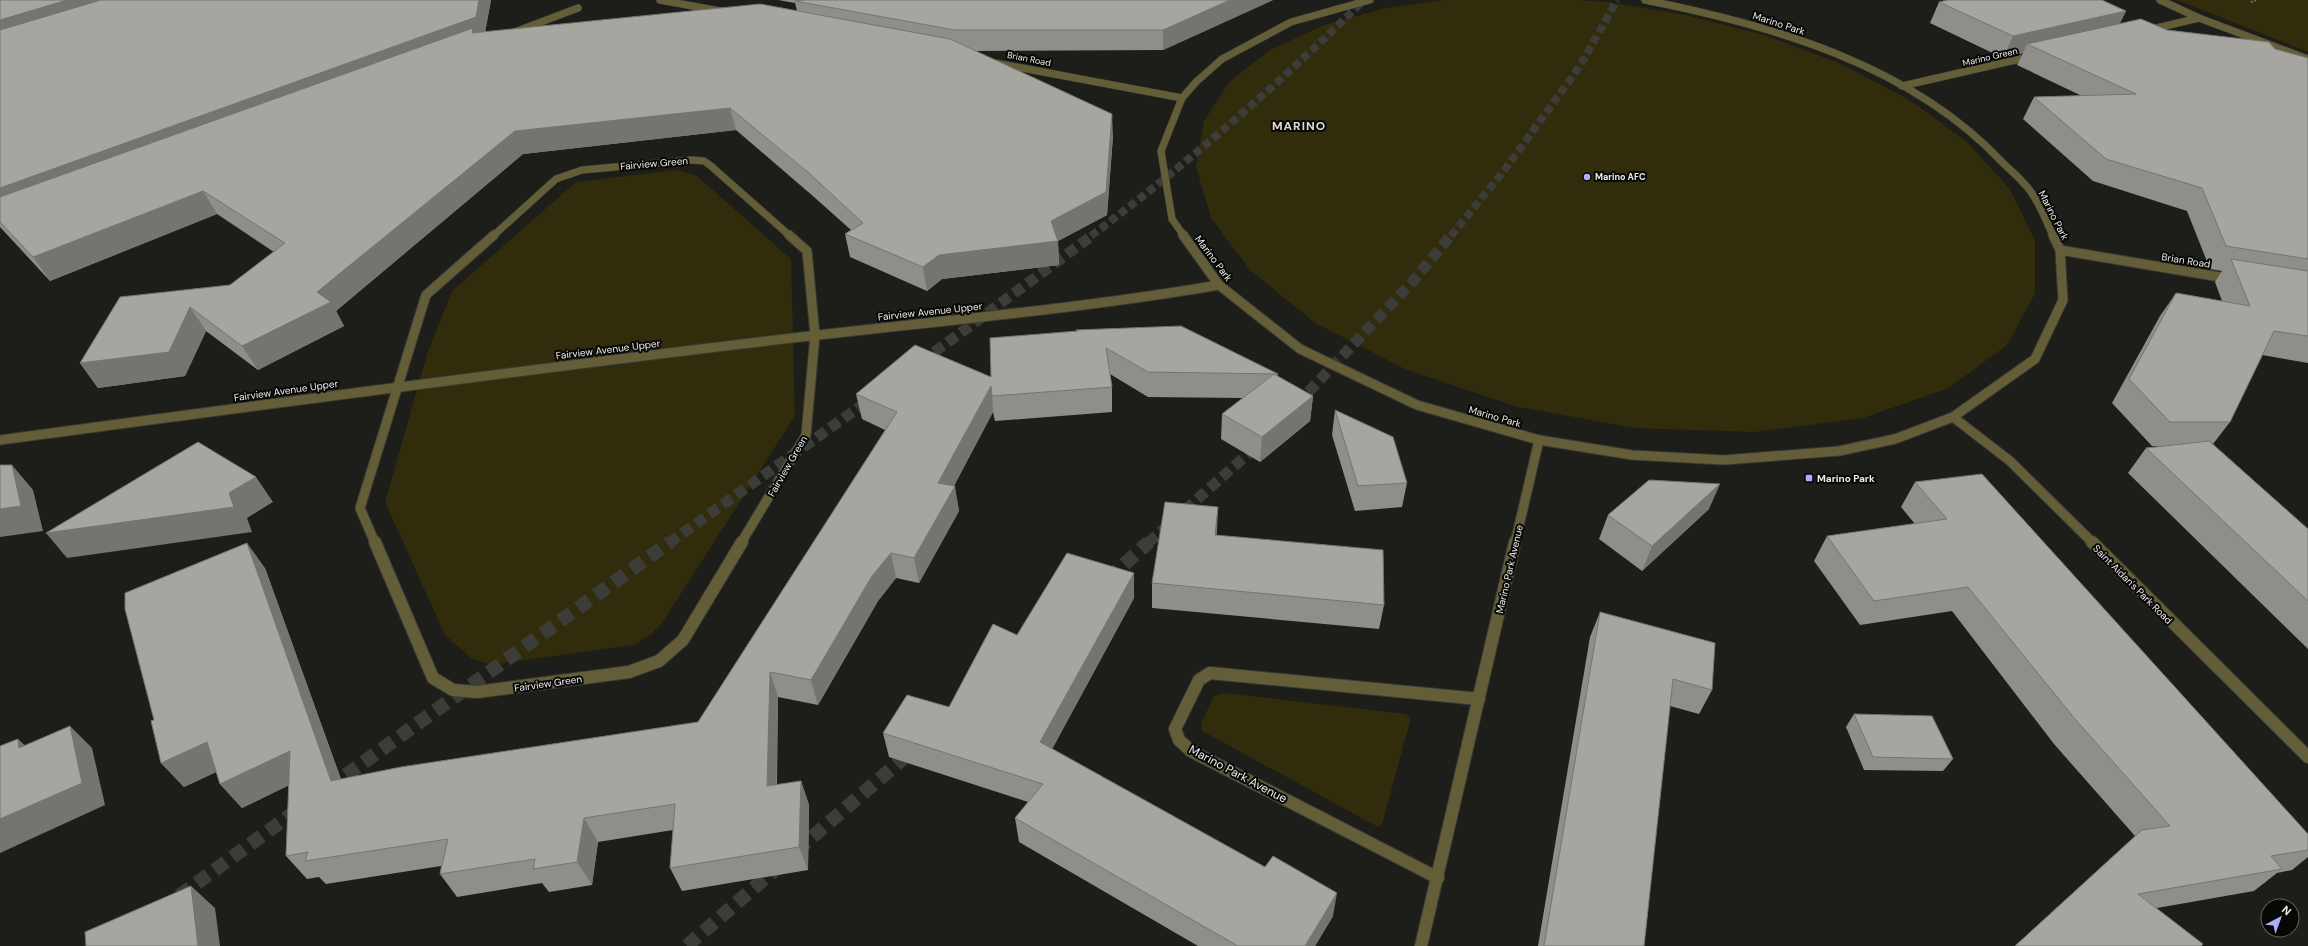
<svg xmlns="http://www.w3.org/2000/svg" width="2308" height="946" font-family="'DM Sans',sans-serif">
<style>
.green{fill:#302c0c}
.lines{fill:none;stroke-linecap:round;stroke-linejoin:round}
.highway-tunnel-far2{stroke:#3c3c38;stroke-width:8;stroke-dasharray:8 4;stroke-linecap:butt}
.highway-tunnel-far1{stroke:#3c3c38;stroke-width:11;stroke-dasharray:11 5.5;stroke-linecap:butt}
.highway-tunnel{stroke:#3c3c38;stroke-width:14;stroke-dasharray:14 8;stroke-linecap:butt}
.street-far2-casing{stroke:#3a3a36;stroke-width:8}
.street-far1-casing{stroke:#3a3a36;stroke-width:11}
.street-casing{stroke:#3a3a36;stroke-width:14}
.path{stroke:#7b7b78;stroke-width:2;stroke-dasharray:1.5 2;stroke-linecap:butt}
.street-far2{stroke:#635e37;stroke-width:7}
.street-far1{stroke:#635e37;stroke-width:9}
.street{stroke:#635e37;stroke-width:12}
.wall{fill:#8f8e8a}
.shaded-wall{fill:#747470}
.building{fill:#a6a5a0;stroke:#747470}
.poi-dot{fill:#adaffb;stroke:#070706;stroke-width:1.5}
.labels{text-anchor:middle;stroke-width:4;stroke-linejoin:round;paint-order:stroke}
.far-street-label{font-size:9px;fill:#ececea;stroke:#070706}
.far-poi-label{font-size:9px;font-weight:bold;fill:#ececea;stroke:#070706;text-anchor:start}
.street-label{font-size:10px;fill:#ececea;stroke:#070706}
.poi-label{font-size:10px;font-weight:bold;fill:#ececea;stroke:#070706;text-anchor:start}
.far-district-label{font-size:12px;font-weight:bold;letter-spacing:1px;fill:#dcdcd6;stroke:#070706}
.near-street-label{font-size:12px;fill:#ececea;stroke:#070706}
</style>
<rect width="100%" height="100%" fill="#1d1d19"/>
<!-- green -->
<g class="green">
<polygon points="1445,0 1579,0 1607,2 1686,15 1764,35 1839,63 1908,99 1966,141 2010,189 2035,241 2035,294 2007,345 1949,388 1863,418 1754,432 1634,428 1514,406 1405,369 1315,323 1250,270 1211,218 1196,167 1204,121 1229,82 1270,50 1324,25 1386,8"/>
<polygon points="2177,0 2308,0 2308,52"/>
<polygon points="676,170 696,175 791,259 795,416 662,623 650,635 634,645 491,665 471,658 445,635 385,502 428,351 452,291 576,182"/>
<polygon points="1225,693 1406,714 1411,718 1382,824 1378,827 1202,731 1201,723 1214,696"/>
</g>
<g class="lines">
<!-- highway-tunnel-far2 -->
<g class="highway-tunnel-far2">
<path d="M1091,236C1188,163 1278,85 1364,0"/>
<polyline points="1451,236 1506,168 1580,66 1617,0"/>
</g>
<!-- highway-tunnel-far1 -->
<g class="highway-tunnel-far1">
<polyline points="921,362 1093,235"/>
<polyline points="1297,404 1415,279 1451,235"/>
<polyline points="669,543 872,398"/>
<polyline points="1148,543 1258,445"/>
</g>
<!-- highway-tunnel -->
<g class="highway-tunnel">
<polyline points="1108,579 1149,542"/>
<polyline points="328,788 670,542"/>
<polyline points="796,851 912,751"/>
<polyline points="179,896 300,808"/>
<polyline points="687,946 778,867"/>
</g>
<defs>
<g id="street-far2">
<polyline points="660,0 720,11"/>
<path d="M1645,0C1772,25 1911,65 2002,162C2012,172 2026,183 2033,195C2041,207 2047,222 2053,236"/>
<polyline points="2160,0 2199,18 2308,59"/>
<polyline points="2148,30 2199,18"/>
<polyline points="512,33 578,8"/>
<polyline points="995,63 1182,98"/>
<polyline points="1902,86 2033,56"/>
<polyline points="493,236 556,179 582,170 692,160 704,161 711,166 790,236"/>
<polyline points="1184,236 1172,219 1161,151 1182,98 1196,82 1222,59 1291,22 1370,0"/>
</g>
<g id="street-far1">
<polyline points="1183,235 1219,285 1300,349 1417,405 1539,440 1632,455 1724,460 1839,451 1895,439 1953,417 2035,359 2063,300 2060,250 2053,235"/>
<polyline points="2060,250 2232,279"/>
<polyline points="1953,417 2010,461 2093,543"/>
<path d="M0,440C253,406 506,372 759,342C913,323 1067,311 1219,285"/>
<polyline points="375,543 360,508 426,295 494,235"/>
<polyline points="741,543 806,435 815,335 807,251 789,235"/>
<polyline points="1515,543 1539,440"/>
</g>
<g id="street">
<polyline points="375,542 433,678 453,690 477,692 629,672 659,661 683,640 742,542"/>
<polyline points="2092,542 2308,757"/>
<polyline points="1438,878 1191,751 1179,740 1175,729 1199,680 1210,673 1479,699"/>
<polyline points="1421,946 1515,542"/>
</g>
</defs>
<!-- street-far2 casing -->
<use href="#street-far2" class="street-far2-casing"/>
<!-- street-far1 casing -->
<use href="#street-far1" class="street-far1-casing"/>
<!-- street casing -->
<use href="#street" class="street-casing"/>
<!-- path -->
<polyline class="path" points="2251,2 2257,0"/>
<!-- street-far2 -->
<use href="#street-far2" class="street-far2"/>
<!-- street-far1 -->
<use href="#street-far1" class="street-far1"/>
<!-- street -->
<use href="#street" class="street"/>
</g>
<!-- wall -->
<g class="wall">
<polygon points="0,0 491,0 485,32 797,11 795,3 778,0 1273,0 1163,50 976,51 1113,136 1107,215 1058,241 1059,265 942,279 927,291 850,257 845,234 851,230 814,197 736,130 523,154 336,311 344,326 258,370 206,331 185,376 98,388 80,363 230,285 274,252 217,214 50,281 0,227"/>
<polygon points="1939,2 2126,11 2120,23 2167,30 2275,49 2308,58 2308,363 2262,355 2230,422 2213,444 2308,529 2308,649 2128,473 2146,448 2167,446 2152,446 2112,403 2160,316 2176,293 2222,301 2215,282 2222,271 2210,269 2187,211 2093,181 2023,119 2034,97 2082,96 2017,65 2023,53 2003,58 1930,23"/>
<polygon points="1076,330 1278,374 1278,377 1313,396 1310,421 1260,462 1221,439 1222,414 1243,398 1148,397 1110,374 1112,387 1112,412 995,421 993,412 954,486 959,511 919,583 896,578 878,601 818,705 778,697 777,785 801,781 809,805 808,870 682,891 670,868 673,830 598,842 592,885 549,892 542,883 457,897 440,874 441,866 326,884 319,877 307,879 286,856 289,785 242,808 220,784 216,772 184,787 161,763 154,720 265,568 341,779 698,722 885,430 862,419 856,394 991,377 1076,332"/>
<polygon points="1335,410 1407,483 1402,507 1355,511 1332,435"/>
<polygon points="1915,482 2308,850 2308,857 2292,870 2277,873 2254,891 2157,908 2015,946 2135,836 2054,744 1952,611 1860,625 1814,561 1827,536 1915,524 1901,507"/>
<polygon points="1709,509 1642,571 1599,539 1608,515"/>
<polygon points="1217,535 1384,605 1379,629 1152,608 1152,583"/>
<polygon points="1134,573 1134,598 1052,749 1333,916 1315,946 1198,946 1019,842 1015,818 1028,802 889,757 883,733 949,707 1017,635"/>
<polygon points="1600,612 1712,690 1699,714 1670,706 1644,946 1538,946 1590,637"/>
<polygon points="1854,714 1953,759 1943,771 1864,770 1846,727"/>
</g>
<!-- shaded-wall -->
<g class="shaded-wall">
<polygon points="67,0 145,0 0,45 0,20"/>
<polygon points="479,0 491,0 484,38 0,217 0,188"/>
<polygon points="1230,0 1273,0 1163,50 1163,30"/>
<polygon points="2126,11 2115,32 2027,44 2023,53 2003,58 2013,36"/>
<polygon points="730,108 736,130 523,154 336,311 344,326 258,370 242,346 515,131"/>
<polygon points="1112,114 1113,136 1107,215 1058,241 1059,265 942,279 927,291 923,267 939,255"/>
<polygon points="203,191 217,214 50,281 33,257"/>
<polygon points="190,307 206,331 185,376 98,388 80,363"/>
<polygon points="991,386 992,396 993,412 942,508 938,483"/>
<polygon points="1313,396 1310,421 1260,462 1262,437"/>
<polygon points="12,465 33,490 43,531 0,537 0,509"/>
<polygon points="256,477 273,502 247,518 252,532 67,558 46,533 229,493"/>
<polygon points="1720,484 1709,509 1642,571 1652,546"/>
<polygon points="955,486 959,511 919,583 914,558"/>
<polygon points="1218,507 1217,532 1214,560 1215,535"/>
<polygon points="247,543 265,568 350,805 331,781"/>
<polygon points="891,553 896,578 878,601 818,705 811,680 872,576"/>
<polygon points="1134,573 1134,598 1043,766 1040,742"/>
<polygon points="770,672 778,697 776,810 767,786"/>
<polygon points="70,726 92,748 105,805 0,853 0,819"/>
<polygon points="18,739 42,761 19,748"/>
<polygon points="207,742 229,766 184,787 161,763"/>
<polygon points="290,751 310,775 242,808 220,784"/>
<polygon points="801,781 809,805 808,870 799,847"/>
<polygon points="584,818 598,842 592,885 577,862"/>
<polygon points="191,886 215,908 220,946 198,946"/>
<polygon points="1337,893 1333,916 1315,946 1305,946"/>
</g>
<!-- building -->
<g class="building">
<polygon points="0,0 67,0 0,20"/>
<polygon points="101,0 479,0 476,17 0,188 0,30"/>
<polygon points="805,0 1230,0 1163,30 955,30 795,1"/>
<polygon points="1948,0 2102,0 2126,11 2013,36 1939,2"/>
<polygon points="760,4 950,39 1112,114 1106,192 1051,221 1058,241 939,255 923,267 845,234 863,223 810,174 730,108 515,131 317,292 331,302 242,346 190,307 169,352 80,363 120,297 230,285 285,243 203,191 33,257 0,222 0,197 473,28 472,33"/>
<polygon points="2141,19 2167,30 2269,42 2275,49 2308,58 2308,259 2226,246 2202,188 2106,159 2034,97 2136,94 2027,44"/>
<polygon points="2231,259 2308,271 2308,336 2274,331 2230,422 2170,422 2129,379 2176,293 2250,306"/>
<polygon points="1181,326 1278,374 1148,372 1106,348 1112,387 992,396 991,386 938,483 955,486 914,558 891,553 872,576 811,680 770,672 767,786 801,781 799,847 670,868 675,804 584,818 577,862 533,869 535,859 440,874 448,839 305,861 308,852 286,856 290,751 220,784 207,742 161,763 151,721 154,720 125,609 125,593 247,543 331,781 401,767 698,722 897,412 856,394 915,345 991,377 990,338 1078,331 1076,330"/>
<polygon points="1274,374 1313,396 1262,437 1222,414"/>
<polygon points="1335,410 1393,437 1407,483 1358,486"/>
<polygon points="2209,441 2308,529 2308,601 2146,448"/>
<polygon points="198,442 256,477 229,493 234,507 46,533"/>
<polygon points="0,465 12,465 21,506 0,509"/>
<polygon points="1982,474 2308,834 2308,850 2271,856 2282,869 2138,894 2203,944 2201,946 2015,946 2142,830 2170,826 2075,719 1968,587 1874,601 1827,536 1947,519 1915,482"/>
<polygon points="1649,480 1720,484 1652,546 1608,515"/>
<polygon points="1165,502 1218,507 1215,535 1383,550 1384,605 1152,583"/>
<polygon points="1067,553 1134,573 1040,742 1265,867 1273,856 1337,893 1305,946 1238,946 1015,818 1043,784 883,733 907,695 949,707 993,624 1017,635"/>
<polygon points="1600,612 1715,643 1712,690 1673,679 1644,946 1544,946"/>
<polygon points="1854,714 1932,716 1953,759 1873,757"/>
<polygon points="70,726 82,783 0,819 0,746 18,739 19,748"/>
<polygon points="191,886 198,946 86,946 85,932"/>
</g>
<!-- markers -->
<g class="poi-dot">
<circle cx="1587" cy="177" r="4"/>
<rect x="1805" y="474" width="8" height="8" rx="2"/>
</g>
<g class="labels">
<!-- far-street labels -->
<g class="far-street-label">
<text transform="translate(1990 57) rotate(-13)" y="3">Marino Green</text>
<text transform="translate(1029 59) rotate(11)" y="3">Brian Road</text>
</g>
<!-- far-poi labels -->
<g class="far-poi-label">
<text x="1595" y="180">Marino AFC</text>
</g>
<!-- street labels -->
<g class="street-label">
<text transform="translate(1779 23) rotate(18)" y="4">Marino Park</text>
<text transform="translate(654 163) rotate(-5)" y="4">Fairview Green</text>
<text transform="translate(2054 215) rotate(63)" y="4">Marino Park</text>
<text transform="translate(1214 258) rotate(53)" y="4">Marino Park</text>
<text transform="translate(2186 260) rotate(9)" y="4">Brian Road</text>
<text transform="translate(930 311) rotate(-6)" y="4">Fairview Avenue Upper</text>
<text transform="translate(608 349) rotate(-7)" y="4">Fairview Avenue Upper</text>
<text transform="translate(286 390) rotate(-8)" y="4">Fairview Avenue Upper</text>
<text transform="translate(1495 416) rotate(16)" y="4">Marino Park</text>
<text transform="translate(787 466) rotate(-60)" y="4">Fairview Green</text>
<text transform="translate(1509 569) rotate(-77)" y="4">Marino Park Avenue</text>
<text transform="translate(2133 584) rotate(45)" y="4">Saint Aidan's Park Road</text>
<text transform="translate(548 683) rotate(-8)" y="4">Fairview Green</text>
</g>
<!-- poi labels -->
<g class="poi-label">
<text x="1817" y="482">Marino Park</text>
</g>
<!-- far-district labels -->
<g class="far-district-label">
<text x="1299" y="130">MARINO</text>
</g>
<!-- near-street labels -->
<g class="near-street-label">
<text transform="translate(1238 774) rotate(28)" y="4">Marino Park Avenue</text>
</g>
</g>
<!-- north arrow -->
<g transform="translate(2280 918) rotate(41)"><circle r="19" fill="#070706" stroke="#636361"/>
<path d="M0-3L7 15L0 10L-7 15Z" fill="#adaffb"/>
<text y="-6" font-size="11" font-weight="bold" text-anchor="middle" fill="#ececea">N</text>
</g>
</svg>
